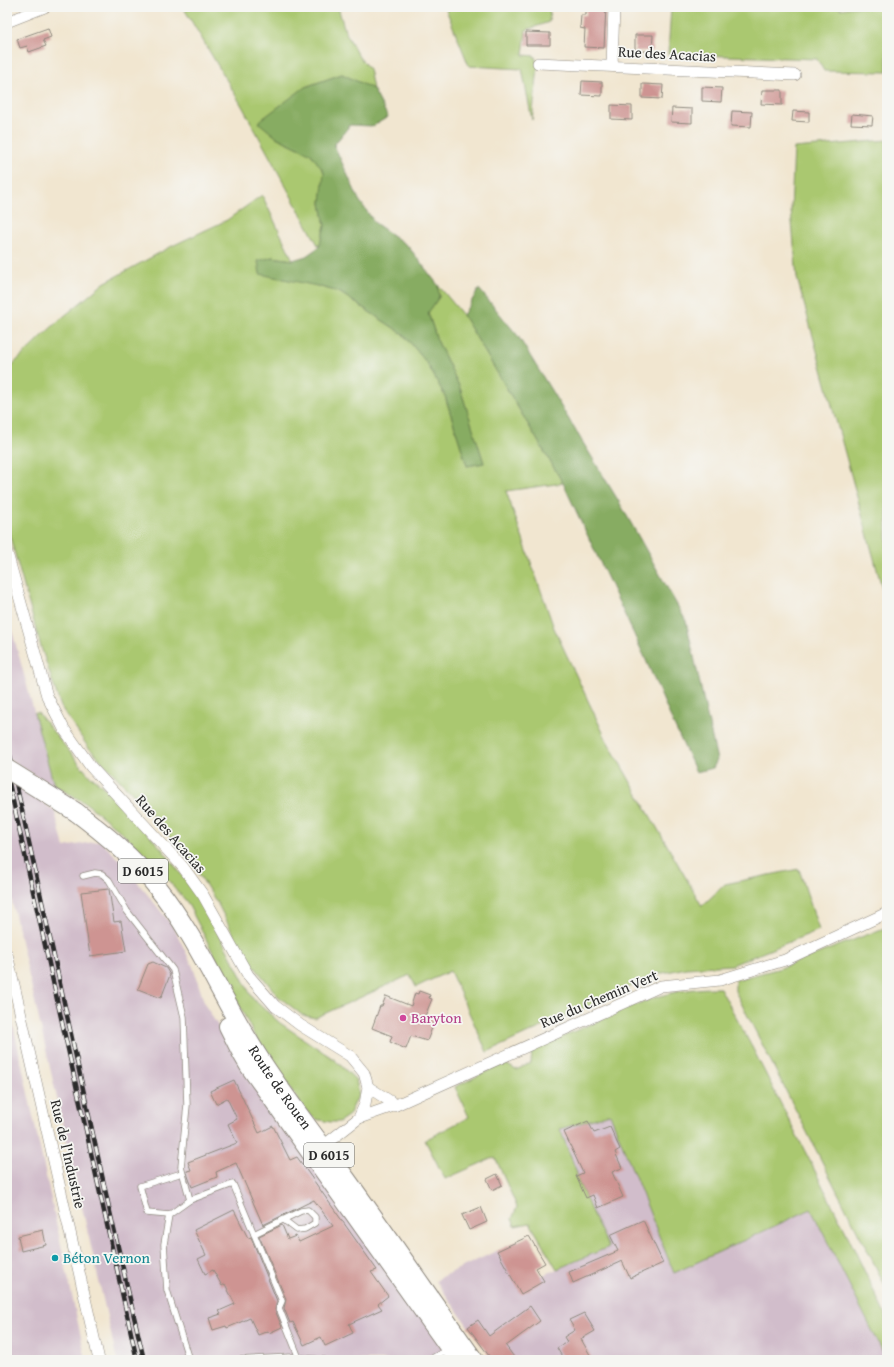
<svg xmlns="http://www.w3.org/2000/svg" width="894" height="1367" font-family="'Gentium Book Plus',serif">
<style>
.industrial{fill:#d1bdcb}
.green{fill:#aac870;stroke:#6a7a4e}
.forest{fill:#87ac62;stroke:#596c46}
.building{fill:#ce9492}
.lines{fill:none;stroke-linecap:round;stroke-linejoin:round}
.service-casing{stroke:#8e887e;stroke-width:7}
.minor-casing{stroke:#8e887e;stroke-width:12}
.primary-casing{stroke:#8e887e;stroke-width:20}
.service{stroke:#fff;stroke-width:5.5}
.minor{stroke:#fff;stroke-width:11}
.primary{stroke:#fff;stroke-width:18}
.rail-casing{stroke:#2b2b2b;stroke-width:4.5}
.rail{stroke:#f6f6f2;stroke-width:3;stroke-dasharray:9;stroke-linecap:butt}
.primary-bridge-casing{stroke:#8e887e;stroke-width:20;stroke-linecap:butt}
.primary-bridge{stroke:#fff;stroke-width:18}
.hotel-dot{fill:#d1479c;stroke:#f6f6f2;stroke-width:1.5}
.culture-dot{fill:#0f9aa8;stroke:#f6f6f2;stroke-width:1.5}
.labels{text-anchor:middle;stroke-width:3.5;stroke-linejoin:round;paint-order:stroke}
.shield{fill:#f6f6f2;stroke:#686867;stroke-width:1}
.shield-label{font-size:14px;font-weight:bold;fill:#2b2b2b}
.street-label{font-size:15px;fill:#2b2b2b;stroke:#f6f6f2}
.hotel-label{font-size:15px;fill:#b23c85;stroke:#f6f6f2;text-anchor:start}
.culture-label{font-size:15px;fill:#0d838f;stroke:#f6f6f2;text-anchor:start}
</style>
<rect width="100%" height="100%" fill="#f6f6f2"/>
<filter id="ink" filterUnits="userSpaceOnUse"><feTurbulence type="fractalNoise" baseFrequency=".025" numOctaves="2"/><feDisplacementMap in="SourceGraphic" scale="8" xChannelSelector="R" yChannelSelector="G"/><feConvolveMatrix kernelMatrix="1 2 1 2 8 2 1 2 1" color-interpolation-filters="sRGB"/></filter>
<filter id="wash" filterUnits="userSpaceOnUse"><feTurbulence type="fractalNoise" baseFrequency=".012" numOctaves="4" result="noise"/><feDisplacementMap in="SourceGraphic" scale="16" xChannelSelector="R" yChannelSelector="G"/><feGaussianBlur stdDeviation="0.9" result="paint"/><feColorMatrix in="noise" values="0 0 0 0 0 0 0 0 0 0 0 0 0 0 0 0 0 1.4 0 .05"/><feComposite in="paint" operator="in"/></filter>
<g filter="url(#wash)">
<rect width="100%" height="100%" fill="#f1e6d0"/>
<!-- industrial -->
<g class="industrial">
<polygon points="7,612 54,785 41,779 7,758"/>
<polygon points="7,781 38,799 55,812 64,847 100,841 119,859 174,928 193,967 205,1005 257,1089 449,1355 439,1360 117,1360 7,880"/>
<polygon points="7,1001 14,1029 86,1360 7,1360"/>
<polygon points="611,1114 674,1273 811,1209 887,1360 492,1360 436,1281 441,1277 520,1240 541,1276 609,1247 593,1215 576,1176 577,1173 559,1129"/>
</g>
<!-- green -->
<g class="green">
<polygon points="183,7 338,7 345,31 359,57 369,69 373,89 342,74 305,87 276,137 311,154 325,172 321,203 325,226 319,247 242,106"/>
<polygon points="445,7 550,7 549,22 526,30 523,55 535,56 538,68 532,120 522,69 469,66"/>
<polygon points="671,7 839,7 840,9 852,7 887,7 887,72 824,71 817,59 668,54"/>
<polygon points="887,140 887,606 797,278 791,211 794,148"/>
<polygon points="262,195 293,260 272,257 317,286 339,292 403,334 427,363 445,396 467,466 484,463 460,388 437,340 428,312 439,297 438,285 463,315 563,483 506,491 554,628 606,739 702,906 725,884 799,869 819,930 732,965 686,968 658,974 487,1052 450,971 416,987 410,975 315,1018 302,1015 278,996 242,951 219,906 195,868 150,812 88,747 61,707 41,647 7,526 7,370 57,322 104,283 172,246 227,220"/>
<polygon points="34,713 38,713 87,773 108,791 162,849 202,902 253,999 280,1023 335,1060 356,1080 359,1094 349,1115 339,1122 330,1122 315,1119 305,1110 254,1035 222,970 187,902 155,865 120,831 87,804 54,785"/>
<polygon points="887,927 887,1289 735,991 735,980 781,968"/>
<path d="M720,988L752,1047L848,1236L887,1319V1360L811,1209L674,1273L610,1114L560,1129L577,1173L576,1176L593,1215L609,1247L557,1269L530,1223L515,1226L512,1219L517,1207L495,1157L445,1179L425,1140L469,1117L455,1087L504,1063L516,1070L531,1063L532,1052C553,1040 575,1031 598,1021C640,1002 673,987 720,988Z"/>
</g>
<!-- forest -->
<g class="forest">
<polygon points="342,74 373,89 388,117 373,126 350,125 334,145 359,200 375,223 408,246 438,285 439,297 428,313 437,340 460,388 484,463 467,466 445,396 427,363 403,334 339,292 317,286 260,274 258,261 272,257 293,260 306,256 319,247 325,226 321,203 324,172 311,154 276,137 258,122 305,87"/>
<polygon points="479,289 518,336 618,500 686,621 717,760 713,768 696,772 674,725 645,658 563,483 463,315"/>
</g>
<g id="blocks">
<!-- building -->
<g class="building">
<polygon points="586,7 606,7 604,48 584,47 585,29 580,28 581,15 586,15"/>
<polygon points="48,28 51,37 43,40 46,46 29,52 27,46 20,48 17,39"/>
<polygon points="526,32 550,33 550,45 526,45"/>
<polygon points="635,35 653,35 652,51 635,51"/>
<polygon points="582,81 602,82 602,96 581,95"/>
<polygon points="642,84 663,85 662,99 642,98"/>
<polygon points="702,87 722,88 721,102 702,101"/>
<polygon points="762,90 782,90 782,105 761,104"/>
<polygon points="611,105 632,106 632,120 611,119"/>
<polygon points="672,108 692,109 692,123 671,122"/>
<polygon points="732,111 752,112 751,127 731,126"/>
<polygon points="793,111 809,112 809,122 792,121"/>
<polygon points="852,114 873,116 872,125 851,124"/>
<polygon points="109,889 114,922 121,921 126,951 90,956 81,892"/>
<polygon points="153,962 166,968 170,975 161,998 138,989 148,964"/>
<polygon points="419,991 430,995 429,998 432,999 425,1016 435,1020 427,1041 411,1036 406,1049 390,1042 392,1036 372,1028 380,1006 382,1006 386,996 411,1006 415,993 418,994"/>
<polygon points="234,1080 259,1133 273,1126 290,1160 297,1157 377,1270 371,1272 388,1296 378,1304 382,1309 349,1324 353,1333 325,1346 321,1337 304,1345 293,1322 290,1323 284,1308 286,1299 259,1236 282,1225 288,1239 296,1236 299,1242 333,1226 314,1200 263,1225 236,1163 216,1172 217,1177 192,1187 188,1176 187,1171 191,1170 188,1162 237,1143 228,1124 237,1119 227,1098 216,1104 210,1091"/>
<polygon points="588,1121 594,1133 610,1127 620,1149 615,1152 622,1168 612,1172 623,1197 598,1208 593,1195 586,1198 576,1176 583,1173 564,1132"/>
<polygon points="497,1174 502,1185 492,1190 487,1179"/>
<polygon points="481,1207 487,1222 469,1230 462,1215"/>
<polygon points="234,1210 248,1238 251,1237 277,1301 275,1310 282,1327 269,1333 268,1331 258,1335 250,1318 227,1328 226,1326 213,1330 209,1318 221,1314 219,1311 235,1304 225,1284 222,1286 213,1270 205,1274 198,1259 206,1255 194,1230"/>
<polygon points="643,1220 663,1263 630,1278 622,1261 573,1283 569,1272 618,1251 610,1235"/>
<polygon points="43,1230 46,1245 21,1251 18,1236"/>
<polygon points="529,1236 545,1263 536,1268 544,1281 521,1294 497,1251"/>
<polygon points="530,1306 540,1321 506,1346 516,1360 492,1360 468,1327 478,1320 489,1336"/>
<polygon points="584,1313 595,1331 581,1339 593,1360 564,1360 557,1348 567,1342 564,1337 575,1330 569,1320"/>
</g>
</g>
</g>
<g filter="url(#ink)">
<use href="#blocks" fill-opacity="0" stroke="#8e887e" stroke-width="1"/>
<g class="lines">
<defs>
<g id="service">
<polyline points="83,876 95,873 102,874 109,880 127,911 173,970 184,1017 187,1105 181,1167 190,1200 169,1215 164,1244 167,1290 189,1360"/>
<polyline points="190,1200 233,1184 282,1301 279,1308 299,1358"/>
<polyline points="169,1215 147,1213 140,1186 182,1173"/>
<polyline points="254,1234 301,1211 308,1210 315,1217 315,1223 305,1229 297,1230 284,1220"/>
<polyline points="235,1360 292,1357 324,1360"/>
<polyline points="429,1360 448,1349"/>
</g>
<g id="minor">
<polyline points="7,22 45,7"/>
<polyline points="538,63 795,75"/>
<polyline points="612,66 614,7"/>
<polyline points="7,553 47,696 64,729 91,767 183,867 203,895 248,975 275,1006 300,1025 350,1056 364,1073 368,1087 365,1104 359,1118"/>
<polyline points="7,954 99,1360"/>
<polyline points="368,1087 396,1105"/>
<polyline points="318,1150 359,1118 396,1105 661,986 720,980 785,960 887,913"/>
</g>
<g id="primary">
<path id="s1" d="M76,812C105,834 133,857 156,886C199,939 224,1005 262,1062C287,1100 315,1136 342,1173C387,1235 430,1298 474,1360"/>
<polyline points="228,1026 242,1054 249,1066 458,1360"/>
</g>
</defs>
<!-- service casing -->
<use href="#service" class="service-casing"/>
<!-- minor casing -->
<use href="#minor" class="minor-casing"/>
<!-- primary casing -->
<use href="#primary" class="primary-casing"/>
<!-- service -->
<use href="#service" class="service"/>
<!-- minor -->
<use href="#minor" class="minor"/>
<!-- primary -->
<use href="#primary" class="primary"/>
<defs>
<g id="rail">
<polyline points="7,742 110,1212 144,1360"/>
<polyline points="7,774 137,1360"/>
</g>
</defs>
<!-- rail casing -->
<use href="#rail" class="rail-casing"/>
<!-- rail -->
<use href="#rail" class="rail"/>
<defs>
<polyline id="primary-bridge" points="7,769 76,812"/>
</defs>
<!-- primary-bridge casing -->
<use href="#primary-bridge" class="primary-bridge-casing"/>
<!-- primary-bridge -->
<use href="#primary-bridge" class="primary-bridge"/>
</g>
</g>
<!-- markers -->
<circle class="hotel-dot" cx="403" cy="1018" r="4"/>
<circle class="culture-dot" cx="55" cy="1258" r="4"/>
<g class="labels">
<!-- shield labels -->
<g class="shield">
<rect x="118" y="859" width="50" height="24" rx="3"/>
<rect x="304" y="1143" width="50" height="24" rx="3"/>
</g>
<g class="shield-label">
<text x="143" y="876">D 6015</text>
<text x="329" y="1160">D 6015</text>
</g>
<!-- street labels -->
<g class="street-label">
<text transform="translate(667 54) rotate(3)" y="5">Rue des Acacias</text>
<text transform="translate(171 834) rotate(49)" y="5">Rue des Acacias</text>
<text transform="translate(599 999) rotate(-23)" y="5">Rue du Chemin Vert</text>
<text dy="5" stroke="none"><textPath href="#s1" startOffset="346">Route de Rouen</textPath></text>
<text transform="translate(68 1154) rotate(77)" y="5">Rue de l'Industrie</text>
</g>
<!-- hotel labels -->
<g class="hotel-label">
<text x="411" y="1023">Baryton</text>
</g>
<!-- culture labels -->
<g class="culture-label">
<text x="63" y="1263">Béton Vernon</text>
</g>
</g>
<!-- margin -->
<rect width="894" height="1367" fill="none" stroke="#f6f6f2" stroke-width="24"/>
</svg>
